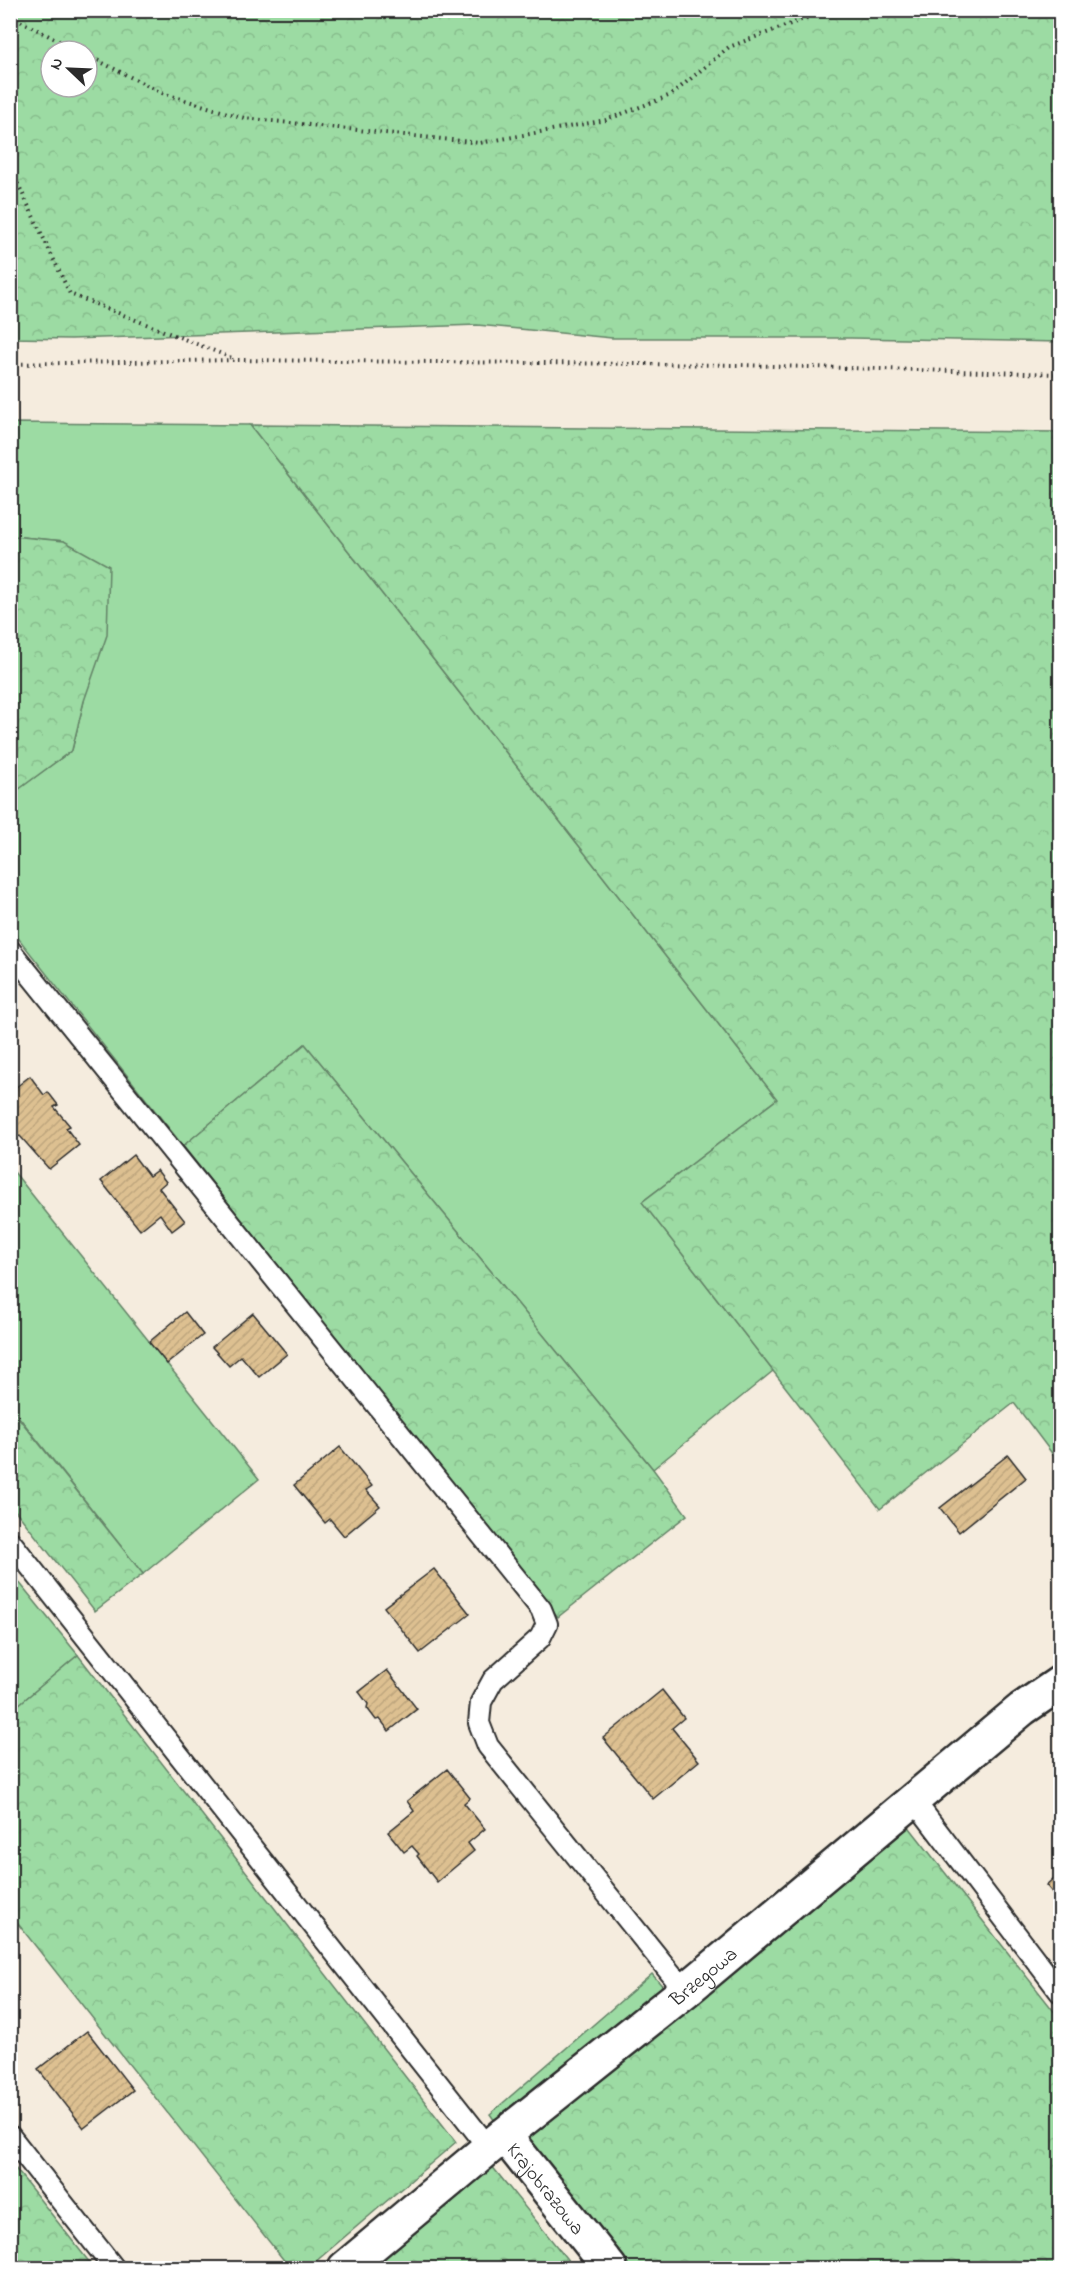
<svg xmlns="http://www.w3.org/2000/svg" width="1071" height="2279" font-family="'Indie Flower',sans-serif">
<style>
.green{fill:#9cdba3;stroke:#648367;stroke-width:1.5}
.forest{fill:url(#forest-crowns);stroke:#648367;stroke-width:1.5;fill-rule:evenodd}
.building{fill:url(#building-hatch);stroke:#2b2b2b;stroke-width:1.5}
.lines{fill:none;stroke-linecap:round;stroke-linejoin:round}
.service-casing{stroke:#2b2b2b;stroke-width:24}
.minor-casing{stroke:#2b2b2b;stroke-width:38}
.path{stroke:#2b2b2b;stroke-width:4;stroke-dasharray:1.5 4.5;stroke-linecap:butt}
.service{stroke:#fff;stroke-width:20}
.minor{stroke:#fff;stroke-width:33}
.labels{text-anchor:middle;stroke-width:6;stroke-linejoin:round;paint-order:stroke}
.street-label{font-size:20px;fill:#2b2b2b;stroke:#fff}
</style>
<defs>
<pattern id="forest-crowns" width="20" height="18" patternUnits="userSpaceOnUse" patternTransform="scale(1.5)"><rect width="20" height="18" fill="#9cdba3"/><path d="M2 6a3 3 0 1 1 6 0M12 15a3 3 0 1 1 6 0" fill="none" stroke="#87bc8c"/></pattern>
<pattern id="building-hatch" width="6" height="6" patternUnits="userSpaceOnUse" patternTransform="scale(1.5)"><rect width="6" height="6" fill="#ddc091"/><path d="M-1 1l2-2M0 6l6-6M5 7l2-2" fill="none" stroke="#bea57d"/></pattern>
</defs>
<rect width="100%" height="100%" fill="#f5ecde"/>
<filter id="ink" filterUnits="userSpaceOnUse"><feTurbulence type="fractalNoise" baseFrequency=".0167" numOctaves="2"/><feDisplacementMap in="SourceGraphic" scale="12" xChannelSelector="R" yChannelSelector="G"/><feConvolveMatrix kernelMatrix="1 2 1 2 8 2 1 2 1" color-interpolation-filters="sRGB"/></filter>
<g filter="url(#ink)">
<!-- green -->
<g class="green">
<polygon points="11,423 250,425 777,1099 642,1202 773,1371 653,1469 305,1044 183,1146 11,929 10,795 72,750 84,701 64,541 11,536"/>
<polygon points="10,1167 259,1479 143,1574 11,1407"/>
<polygon points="10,1571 78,1655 11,1711 10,1711"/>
<polygon points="652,1974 665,1989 497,2124 490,2114"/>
</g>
<!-- forest -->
<g class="forest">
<path d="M11,10L1060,11V342L851,338H612L477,325L71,339L11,338ZM51,51H87V87H51Z"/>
<polygon points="250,425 1060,432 1060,1464 1014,1403 880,1509 642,1202 777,1099"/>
<polygon points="11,536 64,541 109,566 107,635 84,701 72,750 11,795"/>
<polygon points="305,1044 653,1469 687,1515 558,1617 183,1146"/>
<polygon points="10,1407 143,1574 95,1611 11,1505"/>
<polygon points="78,1655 456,2142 308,2268 290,2268 11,1915 11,1711"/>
<polygon points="906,1823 1060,2019 1060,2268 629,2268 525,2137"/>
<polygon points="11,2163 94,2268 11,2268"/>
<polygon points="491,2165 574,2268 370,2268"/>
</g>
<!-- building -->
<g class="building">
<polygon points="30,1076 44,1095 48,1092 58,1105 54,1107 70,1126 66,1128 79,1145 49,1169 20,1136 17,1137 10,1129 10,1092"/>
<polygon points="133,1155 149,1176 157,1170 166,1182 159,1188 185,1221 172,1231 160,1214 140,1230 101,1181"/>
<polygon points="185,1312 203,1335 167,1364 149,1342"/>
<polygon points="253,1313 287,1354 259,1377 241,1356 229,1366 212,1347"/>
<polygon points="340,1447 372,1486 366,1490 380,1506 344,1536 330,1519 325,1523 294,1485"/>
<polygon points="1008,1455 1026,1478 959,1532 940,1508"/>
<polygon points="434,1569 470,1614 420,1653 384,1607"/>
<polygon points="387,1670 417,1709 389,1731 380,1719 376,1720 367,1708 368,1704 359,1692"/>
<polygon points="662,1690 684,1718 672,1728 699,1761 653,1799 603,1738"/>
<polygon points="447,1769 470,1798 464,1803 485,1829 468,1843 474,1851 437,1882 417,1856 419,1854 412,1846 404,1852 388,1832 414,1811 407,1801"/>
<polygon points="1060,1873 1060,1902 1046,1885"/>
<polygon points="87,2031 133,2090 84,2128 38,2069"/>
</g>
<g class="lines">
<defs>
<g id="service">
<polyline points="10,950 541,1609 547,1624 540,1638 493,1680 481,1702 479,1723 488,1746 685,1991"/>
<polyline points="10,1541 489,2148"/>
<polyline points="913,1799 1060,1992"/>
<polyline points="10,2136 114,2268"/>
</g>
<g id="minor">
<path id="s1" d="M504,2135L610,2268"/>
<path id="s2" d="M345,2268L504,2135L685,1991L1022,1709L1060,1683"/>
</g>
</defs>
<!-- service casing -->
<use href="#service" class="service-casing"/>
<!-- minor casing -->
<use href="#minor" class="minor-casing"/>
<!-- path -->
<g class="path">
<polyline points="10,16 79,51"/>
<polyline points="87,55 162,93 244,118 480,143 606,120 671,95 729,47 828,10"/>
<polyline points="10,167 70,294 232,358"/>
<polyline points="10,364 236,360 739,365 1060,374"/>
</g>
<!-- service -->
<use href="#service" class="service"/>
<!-- minor -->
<use href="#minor" class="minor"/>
</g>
</g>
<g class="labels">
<!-- street labels -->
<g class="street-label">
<text dy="7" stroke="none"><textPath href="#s2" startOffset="462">Brzegowa</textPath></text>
<text dy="7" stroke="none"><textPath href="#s1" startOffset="68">Krajobrazowa</textPath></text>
</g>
</g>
<!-- margin -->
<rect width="1071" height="2279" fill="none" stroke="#fff" stroke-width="36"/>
<rect x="18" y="18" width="1035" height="2243" fill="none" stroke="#2b2b2b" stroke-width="2" filter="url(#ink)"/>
<!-- north arrow -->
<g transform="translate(69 69) rotate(293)"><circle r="28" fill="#ffffff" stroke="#aaaaaa" stroke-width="1.5"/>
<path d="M0-4.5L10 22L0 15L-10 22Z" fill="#2b2b2b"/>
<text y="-9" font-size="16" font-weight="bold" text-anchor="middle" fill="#2b2b2b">N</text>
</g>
</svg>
